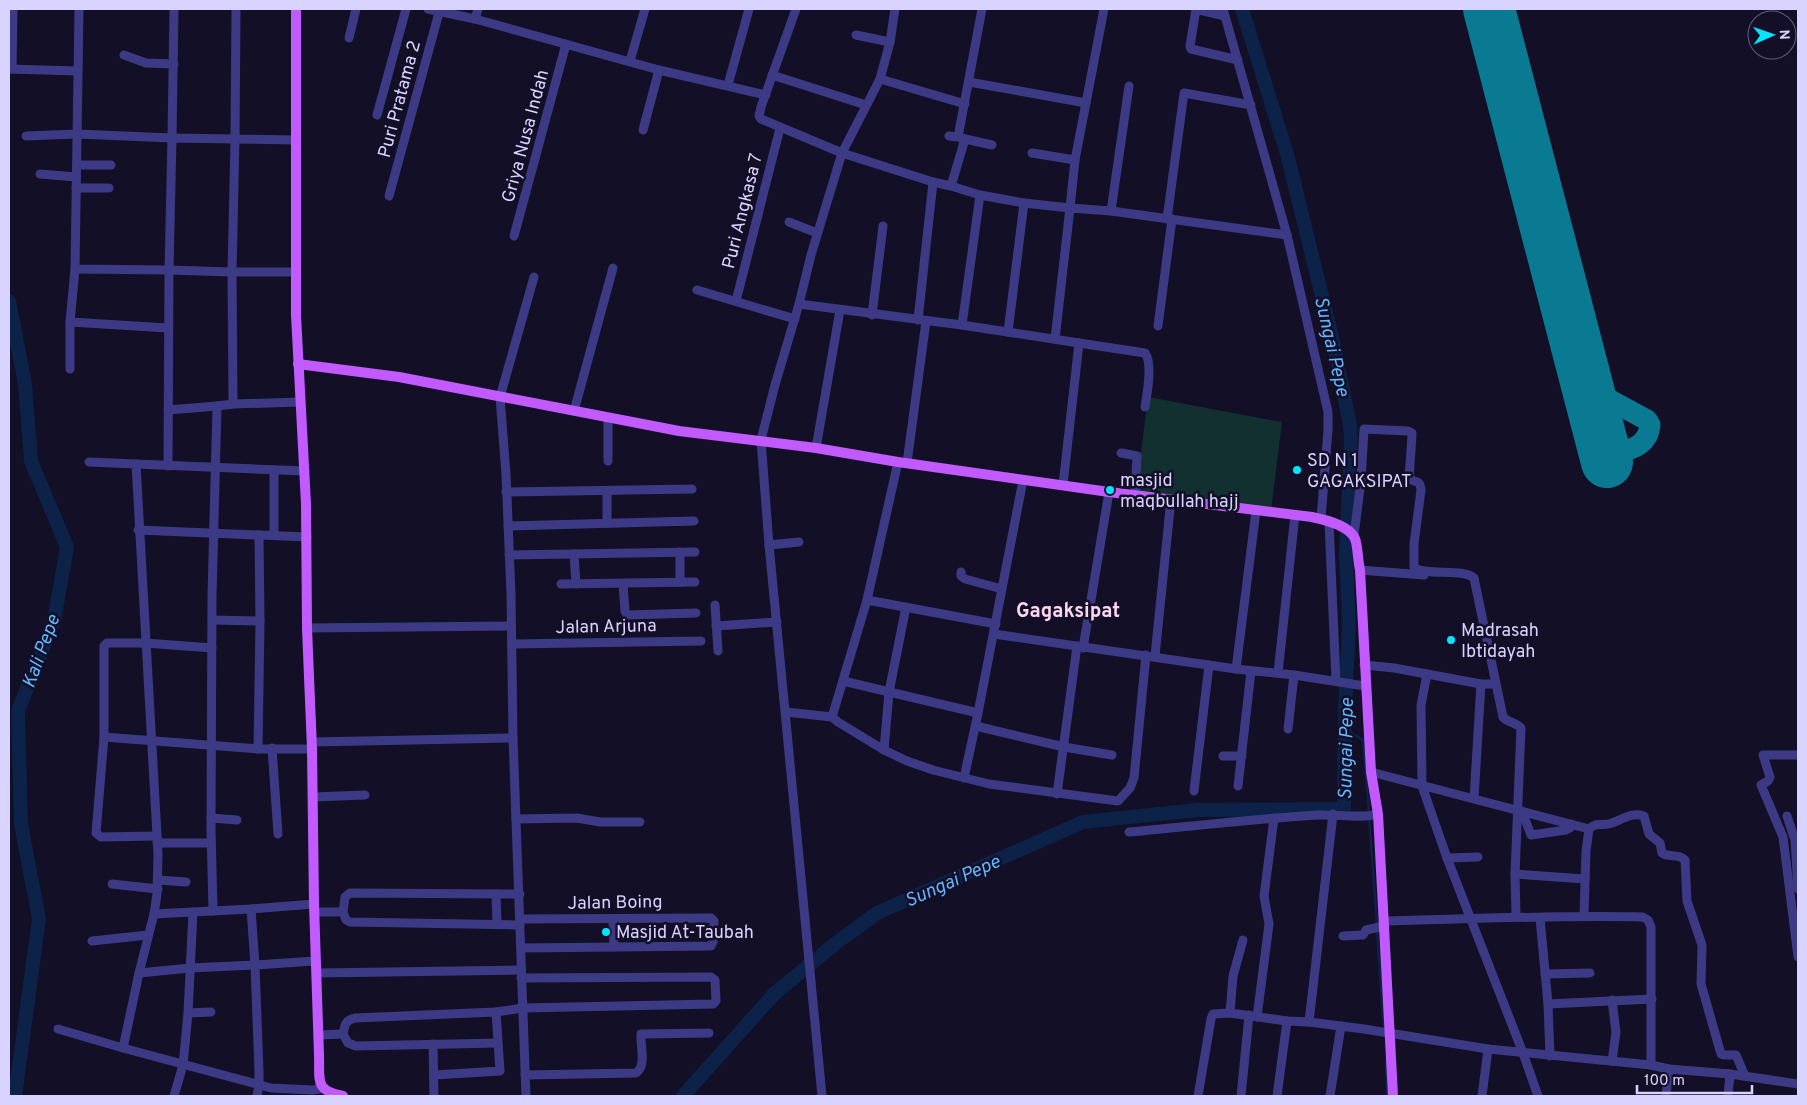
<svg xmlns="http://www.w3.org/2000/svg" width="1807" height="1105" font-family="Overpass,sans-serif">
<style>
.green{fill:#12302f}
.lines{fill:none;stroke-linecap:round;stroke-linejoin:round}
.stream{stroke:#0c2248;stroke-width:2.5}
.river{stroke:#0c2248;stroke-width:14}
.taxiway{stroke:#0a7a92;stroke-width:21}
.runway{stroke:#0a7a92;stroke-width:52}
.minor{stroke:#3d3a85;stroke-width:9}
.major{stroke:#c25bff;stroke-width:10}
.poi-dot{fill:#00e5ff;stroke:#130f26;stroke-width:2}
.labels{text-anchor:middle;stroke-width:5;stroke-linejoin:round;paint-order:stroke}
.street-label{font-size:18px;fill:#d9d4ff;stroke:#130f26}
.poi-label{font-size:18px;fill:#d9d4ff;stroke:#130f26;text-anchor:start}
.water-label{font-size:19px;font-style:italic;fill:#62b6ff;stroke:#130f26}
.quarter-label{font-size:20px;font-weight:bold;fill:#ffd6f0;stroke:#130f26}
</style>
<rect width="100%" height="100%" fill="#130f26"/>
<!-- green -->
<polygon class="green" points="1148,397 1282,422 1271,511 1136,492"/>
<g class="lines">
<!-- stream -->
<g class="stream">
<polyline points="1345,729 1363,740 1369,813"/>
<polyline points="1369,818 1377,925"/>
<polyline points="1377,931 1384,1030"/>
<polyline points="1386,1060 1387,1096"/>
</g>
<!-- river -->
<g class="river">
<polyline points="9,301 25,384 31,461 67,547 54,621 18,711 21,824 39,919 15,1096"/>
<polyline points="683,1096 774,994 836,943 877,913 1083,822 1197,810 1344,809 1345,707 1349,627 1346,555 1351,437 1350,425 1333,341 1287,154 1242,9"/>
</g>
<!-- taxiway -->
<path class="taxiway" d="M1583,371L1594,390L1599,394L1647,420L1650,425C1647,460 1592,458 1588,421C1587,415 1590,407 1591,401"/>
<!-- runway -->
<polyline class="runway" points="1489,9 1607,462"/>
<!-- minor -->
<g class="minor">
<polyline points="79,9 75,269 169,270 168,466"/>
<polyline points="236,9 235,139 295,140"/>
<polyline points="428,9 475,19 659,70 766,95"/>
<polyline points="796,9 761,107 759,116 761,119 842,153 933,182 951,186 980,195 1024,203 1070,208 1075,160 1104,9"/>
<polyline points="1195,9 1225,16"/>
<polyline points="1196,9 1190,46 1191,49 1238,60"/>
<polyline points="1223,9 1287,235 1328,412 1328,430 1321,519"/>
<polyline points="475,19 478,9"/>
<polyline points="856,35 890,42"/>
<polyline points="349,38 356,9"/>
<polyline points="124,55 146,63 174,64"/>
<polyline points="630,61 645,9"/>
<polyline points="9,69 78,71"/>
<polyline points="12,69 13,9"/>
<polyline points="772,75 866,105"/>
<polyline points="880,79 965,104"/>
<polyline points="969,82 1086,103"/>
<polyline points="728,85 749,9"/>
<polyline points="1129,86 1111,211 1287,235"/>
<polyline points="377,115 406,9"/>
<polyline points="643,130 659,70"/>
<polyline points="26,136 77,134 172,138 174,9"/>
<polyline points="949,136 958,137 982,9"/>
<polygon points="172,138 235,139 232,272 169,270"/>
<polyline points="961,138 992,145"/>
<polyline points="1032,153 1075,160"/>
<polyline points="77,165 111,165"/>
<polyline points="40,174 76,177"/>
<polyline points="951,186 965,139"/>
<polyline points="76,188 109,188"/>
<polyline points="389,196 440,9"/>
<polyline points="1167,219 1184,93 1251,105"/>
<polyline points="789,222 817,233"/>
<polyline points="514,236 566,44"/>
<polyline points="697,290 795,319"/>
<polyline points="736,301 780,128"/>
<polyline points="799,304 962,325 1079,343 1063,485"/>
<polyline points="872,315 883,226"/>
<polyline points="918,320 933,182"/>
<polyline points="70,322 168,328"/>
<polyline points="962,325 980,195"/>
<polyline points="1158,326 1172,219"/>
<polyline points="1008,332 1024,203"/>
<polyline points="1055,339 1070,208 1111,211"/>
<path d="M1079,343L1145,353C1153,364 1147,393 1145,407"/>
<polyline points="70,369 70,322 75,269"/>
<polyline points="233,404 301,402"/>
<polyline points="168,410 217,406"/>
<polyline points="574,411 613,268"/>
<polyline points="608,418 608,461"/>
<polyline points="816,448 840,310"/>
<polyline points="1121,453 1137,456 1135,494"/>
<polyline points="89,462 136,464 158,853 157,894 154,914 139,973 123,1048 271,1088 313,1090 323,1088"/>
<polyline points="898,462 867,600 832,717 838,722 884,750 907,761 933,770 989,784 1118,801 1130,788 1134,778 1146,655"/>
<polyline points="907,463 926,321"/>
<polyline points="136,464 305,471"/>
<polyline points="607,491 607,523"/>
<polyline points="506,492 692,489"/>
<polyline points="1329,522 1336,681"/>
<polyline points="508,526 694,521"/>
<polyline points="138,530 307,537"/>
<polyline points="274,535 274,470"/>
<path d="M1354,535L1361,481L1364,429L1408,431L1412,433V436L1409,478C1415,484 1420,478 1421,490L1414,544V568C1428,576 1464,568 1474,578L1503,717C1508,723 1516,722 1521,728L1515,874L1516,916"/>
<polyline points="769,545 799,542"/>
<polyline points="680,552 680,582"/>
<polyline points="574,554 576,584"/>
<polyline points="509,555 695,552"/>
<polyline points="1360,570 1424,575"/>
<polyline points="961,572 961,576 965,579 1002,589"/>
<polyline points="561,584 695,582"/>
<polyline points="623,584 625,611 627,615 696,613"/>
<polyline points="867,600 996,624"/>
<polyline points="715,605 718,651"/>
<polyline points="213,620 260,621"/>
<polyline points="716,626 777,622"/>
<polyline points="307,628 511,626"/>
<polyline points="994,634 1236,669 1294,675 1365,686"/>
<polyline points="512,644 701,641"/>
<polyline points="1083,648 1109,492"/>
<polyline points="1155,656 1171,499"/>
<polyline points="1364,665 1394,668 1427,674 1421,705 1422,786 1447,858 1523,1053 1538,1096"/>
<polyline points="1236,669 1256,511"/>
<polyline points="1278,673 1295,515"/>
<polyline points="1427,674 1481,684 1495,684"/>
<polyline points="843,681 978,713"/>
<polyline points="786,712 832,717"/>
<polyline points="976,726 1064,747 1112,755"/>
<polyline points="1288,729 1294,675"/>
<polyline points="104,737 258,749 312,749"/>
<polyline points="312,742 513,738"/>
<polyline points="272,748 278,834"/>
<polyline points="258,749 260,621 259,535"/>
<polyline points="884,750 889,692 906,607"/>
<polyline points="1798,755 1763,755 1770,777 1768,781 1761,785 1783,837 1798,957"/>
<polyline points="1223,756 1242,756"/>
<path d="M1371,772L1589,829C1597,821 1603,827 1612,823C1623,819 1632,812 1644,816L1649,834L1660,843L1662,853C1669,858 1679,853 1685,860L1687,901L1702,945L1701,984L1721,1054L1723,1055H1736L1745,1076"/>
<polyline points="964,778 978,713 1023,480"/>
<polyline points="1238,786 1251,671"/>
<polyline points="1194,791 1209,665"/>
<polyline points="1057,794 1077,646"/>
<polyline points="313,797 365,795"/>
<polyline points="1474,798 1481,684"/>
<polyline points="1522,811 1531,835 1566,830 1570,828 1571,824"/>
<polyline points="1787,816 1795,840 1798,889"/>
<polyline points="211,818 237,820"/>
<polyline points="516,819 577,818 600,822 640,822"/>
<path d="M1129,832C1192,826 1254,819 1317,815C1334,814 1363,819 1378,814"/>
<polyline points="156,836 101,837 96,833 104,737 104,646 107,643 145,643 212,648"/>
<polyline points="157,843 211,843"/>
<polyline points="1447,858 1478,857"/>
<polyline points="1515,874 1585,879"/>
<polyline points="158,880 186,882"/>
<polyline points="112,884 158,889"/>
<polyline points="496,894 497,924"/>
<polyline points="251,909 255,965 315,961"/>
<polyline points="213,911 211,829 212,596 217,406 233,404 232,272 295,272"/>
<polyline points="314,912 343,912 346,920 350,922 520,925"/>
<polyline points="343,912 345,897 350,893 520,894"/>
<polyline points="154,914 251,909 314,904"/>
<polyline points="1584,915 1586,851 1589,829"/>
<polyline points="1540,918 1548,1004 1550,1056"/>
<polyline points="520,919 711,918 714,921 713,942 711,946 521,948"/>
<polyline points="613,919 614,947"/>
<path d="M1384,921C1470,919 1556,915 1643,917L1648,920L1651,927V1065"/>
<polyline points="1343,936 1363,935 1366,930 1384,926"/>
<polyline points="92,941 148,935"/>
<polyline points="139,973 190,968 255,965 259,1072 259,1085 257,1096"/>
<polyline points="316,973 521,970"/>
<polyline points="1545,974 1590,973"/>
<polyline points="1548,1004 1652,999"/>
<polyline points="496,1012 523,1008 713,1004 716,1001 715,980 711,977 521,978"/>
<polyline points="188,1013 211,1012"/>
<polyline points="1230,1013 1233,976 1243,940"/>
<polyline points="1257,1017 1269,924 1264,896 1274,818"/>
<polyline points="1309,1022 1333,814"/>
<polyline points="58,1029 123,1048"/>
<path d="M343,1034C345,1025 345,1020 355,1018L496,1012L500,1071L434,1075"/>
<polyline points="318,1035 343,1034 348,1043 356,1046 498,1043"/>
<polyline points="433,1044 434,1096"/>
<polyline points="1612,1061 1616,1032 1612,1000"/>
<path d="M525,1075L636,1073C647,1066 640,1046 641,1034L709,1033"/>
<polyline points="174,1096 183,1065 188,1013 193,912"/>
<polyline points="526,1096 513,738 511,594 506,474 500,397 534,277"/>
<polyline points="822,1096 769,545 761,440 775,385 799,304 811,255 842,153 880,79 890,42 895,9"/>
<polyline points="1198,1096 1211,1019 1213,1014 1230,1013 1287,1021 1309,1022 1364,1029 1488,1049 1651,1065 1669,1069 1730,1074 1798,1084"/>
<polyline points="1241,1096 1249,1015"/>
<polyline points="1277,1096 1287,1021"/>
<polyline points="1330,1096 1341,1026"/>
<polyline points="1482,1096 1488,1049"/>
<polyline points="1666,1096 1669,1069"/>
<polyline points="1728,1096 1730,1074"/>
</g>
<!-- major -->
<g class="major">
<path d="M296,9V315L306,504L307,628L312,749L314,904L319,1055C320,1081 314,1090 343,1096"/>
<path d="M298,364L399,377L679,431L816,448L898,462L1109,492L1312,517C1326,520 1353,526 1356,542C1358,551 1358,561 1360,570L1371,772L1378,814L1393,1096"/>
</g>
</g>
<!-- markers -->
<g class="poi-dot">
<circle cx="1297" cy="470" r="5"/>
<circle cx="1110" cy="490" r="5"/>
<circle cx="1451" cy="640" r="5"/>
<circle cx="606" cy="932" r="5"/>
</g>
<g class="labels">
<!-- street labels -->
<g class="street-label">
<text transform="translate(399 99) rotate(-75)" y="6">Puri Pratama 2</text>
<text transform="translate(525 136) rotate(-75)" y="6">Griya Nusa Indah</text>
<text transform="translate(742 211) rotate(-76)" y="6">Puri Angkasa 7</text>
<text transform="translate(606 626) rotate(-1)" y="6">Jalan Arjuna</text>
<text transform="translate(615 902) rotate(-1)" y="6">Jalan Boing</text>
</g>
<!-- poi labels -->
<g class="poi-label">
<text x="1307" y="466">SD N 1<tspan x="1307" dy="21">GAGAKSIPAT</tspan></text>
<text x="1120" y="486">masjid<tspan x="1120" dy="21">maqbullah hajj</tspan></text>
<text x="1461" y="636">Madrasah<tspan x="1461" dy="21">Ibtidayah</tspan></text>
<text x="616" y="938">Masjid At-Taubah</text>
</g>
<!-- water labels -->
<g class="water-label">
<text transform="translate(1333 346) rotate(77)" y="7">Sungai Pepe</text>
<text transform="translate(40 651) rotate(-70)" y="7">Kali Pepe</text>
<text transform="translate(1345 749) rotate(-89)" y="7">Sungai Pepe</text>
<text transform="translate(952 880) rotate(-24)" y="7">Sungai Pepe</text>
</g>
<!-- quarter labels -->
<g class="quarter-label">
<text x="1068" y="617">Gagaksipat</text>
</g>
</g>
<!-- border -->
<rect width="1807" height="1105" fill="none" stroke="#d9d4ff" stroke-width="20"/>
<!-- north arrow -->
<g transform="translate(1772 35) rotate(88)"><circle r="24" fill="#130f26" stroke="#625e7d"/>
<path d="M0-4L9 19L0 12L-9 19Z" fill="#00e5ff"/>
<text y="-8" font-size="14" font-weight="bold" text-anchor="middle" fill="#d9d4ff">N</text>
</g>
<!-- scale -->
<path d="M1637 1085v8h115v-8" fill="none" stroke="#d9d4ff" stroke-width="2.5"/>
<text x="1644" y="1085" font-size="15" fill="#d9d4ff" stroke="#130f26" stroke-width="4" paint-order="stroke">100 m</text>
</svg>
